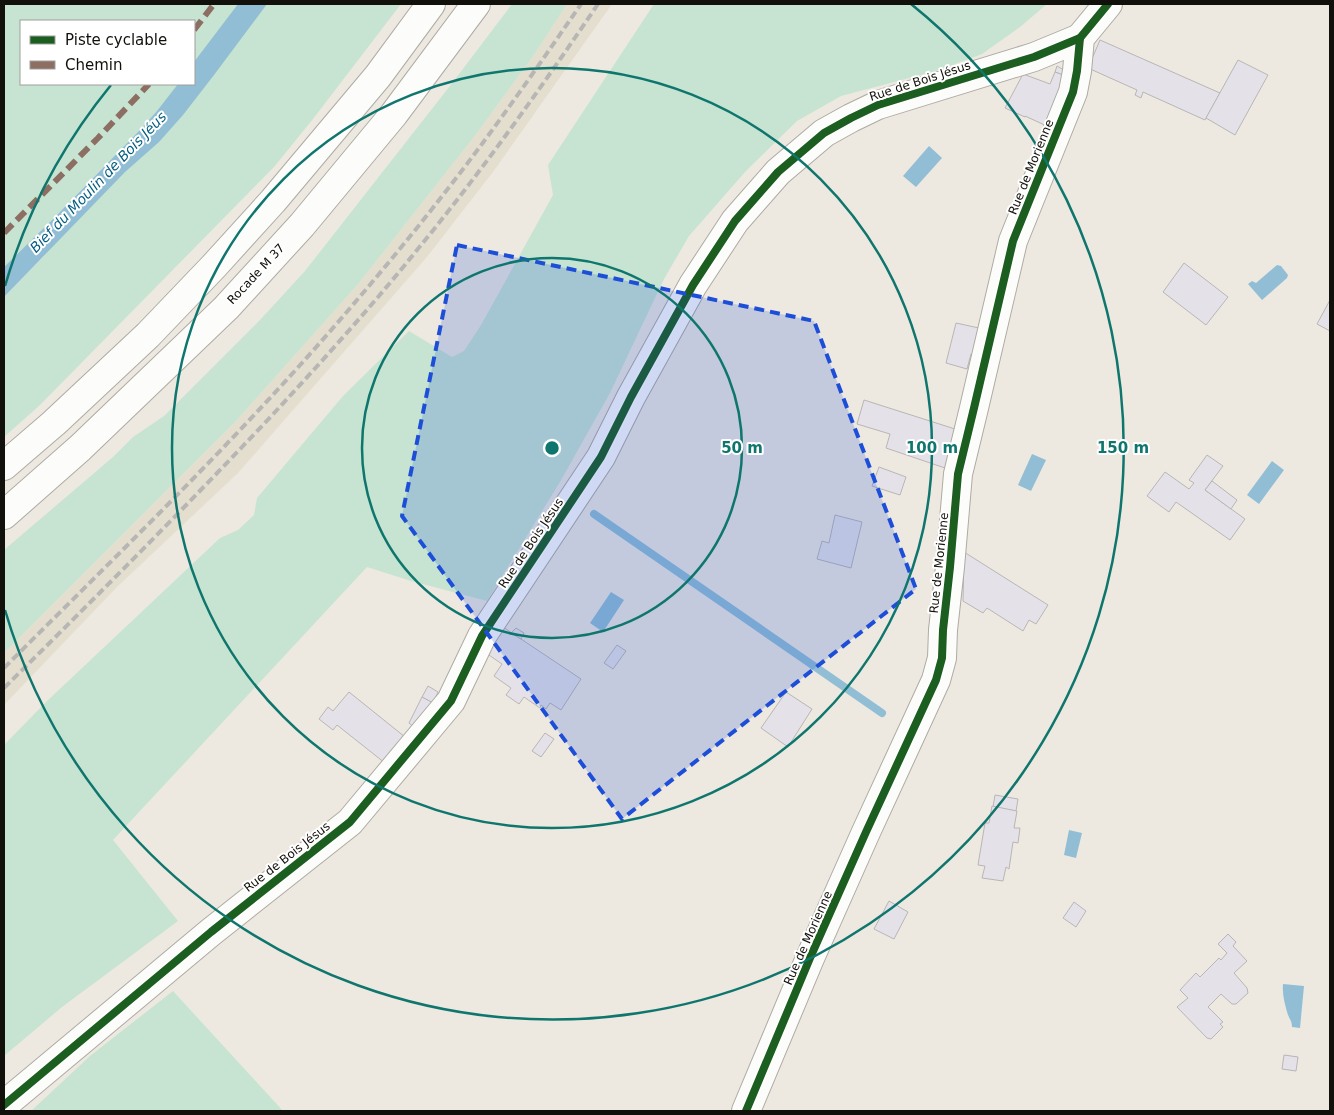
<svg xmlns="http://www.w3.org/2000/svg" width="1334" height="1115" font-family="'DejaVu Sans',sans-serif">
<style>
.built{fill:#e4dece}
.green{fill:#c6e4d1;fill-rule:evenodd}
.water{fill:#91bed5}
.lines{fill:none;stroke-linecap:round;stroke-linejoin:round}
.stream{stroke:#91bed5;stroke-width:8}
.building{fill:#e4e2e8;stroke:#b8b6b5}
.minor-casing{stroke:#aeaba4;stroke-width:30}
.highway-casing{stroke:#aeaba4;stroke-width:30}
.minor{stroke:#fcfcfa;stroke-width:28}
.highway{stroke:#fcfcfa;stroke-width:28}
.rail{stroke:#b7b6b4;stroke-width:4;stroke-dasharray:8 4;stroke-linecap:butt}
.quiet{stroke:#8d6e63;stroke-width:6;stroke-dasharray:12 6;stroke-linecap:butt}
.cycleway-casing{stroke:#fff;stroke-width:11}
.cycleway{stroke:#1b5e20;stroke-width:8}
.marked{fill:#1d4ed8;fill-opacity:0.2;stroke:#1d4ed8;stroke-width:4;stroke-dasharray:10 6;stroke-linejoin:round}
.ring{fill:none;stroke:#0f766e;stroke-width:2.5}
.labels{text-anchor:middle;stroke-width:4;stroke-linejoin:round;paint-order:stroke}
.street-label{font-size:12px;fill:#12100a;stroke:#fff}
.water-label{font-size:14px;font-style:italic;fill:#055e82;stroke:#fff}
.centre{fill:#0f766e;stroke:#fff;stroke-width:2.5}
.ring-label{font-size:15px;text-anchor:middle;font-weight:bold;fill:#0f766e;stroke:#fff;stroke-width:4;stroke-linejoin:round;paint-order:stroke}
</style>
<rect width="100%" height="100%" fill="#ede9e0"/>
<!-- built -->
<polygon class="built" points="567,4 612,4 493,172 427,257 238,473 118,586 4,705 4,653 235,422 359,283 477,133 534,55"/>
<!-- green -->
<g class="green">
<path d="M4,4H401L313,119L274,167L40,405L4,437V297L44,256L109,161L54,218L4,267ZM21,21H194V84H21Z"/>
<polygon points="512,4 567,4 534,55 477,133 359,283 235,422 4,653 4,550 113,457 133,437 164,416 260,320 305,271 453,82"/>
<polygon points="654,4 1047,4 1020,27 982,54 936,71 841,96 797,121 745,172 689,236 664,279 610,393 560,482 487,601 411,581 367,567 113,840 178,921 62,1007 4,1056 4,745 46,702 220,538 238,530 254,515 257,498 343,396 409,331 452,357 464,351 481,325 553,195 548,165"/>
<polygon points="173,991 283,1111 31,1111 90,1056"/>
</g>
<!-- water -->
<g class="water">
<polygon points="238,4 267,4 214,75 183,115 159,142 125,172 4,297 4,267 54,218 140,130 157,111 178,84 194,84 194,62"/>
<polygon points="929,146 942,158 916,187 903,176"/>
<polygon points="1277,265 1281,266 1288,275 1287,278 1262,300 1248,284 1252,281 1256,283"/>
<polygon points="1032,454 1046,460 1031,491 1018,485"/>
<polygon points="1272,461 1284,470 1259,504 1247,495"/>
<polygon points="611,592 624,600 603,632 590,623"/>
<polygon points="1069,830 1082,833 1076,858 1064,855"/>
<path d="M1283,984L1304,986L1300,1028L1292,1027C1292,1021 1290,1020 1288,1015C1285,1005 1282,995 1283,984Z"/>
</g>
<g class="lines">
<!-- stream -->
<polyline class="stream" points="594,514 882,713"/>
</g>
<!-- building -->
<g class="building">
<polygon points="1100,40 1220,93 1205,120 1143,92 1141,98 1135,95 1137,90 1088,68"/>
<polygon points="1238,60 1268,75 1235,135 1206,118"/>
<polygon points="1057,66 1071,74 1069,77 1055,72"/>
<polygon points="1055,72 1069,77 1049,127 1025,116 1025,117 1005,108 1023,74 1050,84"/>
<polygon points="1184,263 1228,297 1206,325 1163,292"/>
<polygon points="1330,300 1330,331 1317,324"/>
<polygon points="956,323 979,328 973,355 971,354 967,369 946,363"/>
<polygon points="864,400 955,429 945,468 886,448 890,434 857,424"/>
<polygon points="1207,455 1223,466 1205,490 1245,519 1230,540 1176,502 1169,512 1147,496 1165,472 1189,489 1194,483 1189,480"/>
<polygon points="879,467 906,477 900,495 872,486"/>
<polygon points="1212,481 1237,500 1231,509 1205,490"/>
<polygon points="835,515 862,522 851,568 817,559 822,541 829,543"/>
<polygon points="964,552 1048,605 1036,624 1029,620 1023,631 987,608 983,613 963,601"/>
<polygon points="500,625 581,679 561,710 550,703 546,709 541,705 540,708 524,697 519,704 506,695 511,688 494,676 502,664 483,651"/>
<polygon points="516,628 524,633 521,639 511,633"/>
<polygon points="617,645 626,651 613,669 604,663"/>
<polygon points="428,686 438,692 433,703 422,697"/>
<polygon points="349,692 410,741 390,767 337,725 333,730 319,719 328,707 333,711"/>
<polygon points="786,692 812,709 788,747 761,728"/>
<polygon points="422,697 433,703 417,730 409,723"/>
<polygon points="545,733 554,739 541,757 532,751"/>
<polygon points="995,795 1018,799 1016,811 993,807"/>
<polygon points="992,806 1017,811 1014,828 1020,828 1018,843 1013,842 1009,869 1006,867 1003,881 982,878 985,866 978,865 985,823 989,823"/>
<polygon points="889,901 908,912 894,939 874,929"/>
<polygon points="1074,902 1086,911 1076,927 1063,918"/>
<polygon points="1228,934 1236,942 1233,946 1247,961 1234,973 1247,988 1248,993 1236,1004 1232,1004 1221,994 1208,1007 1223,1022 1220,1024 1223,1027 1211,1039 1207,1038 1177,1007 1188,998 1180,990 1196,973 1200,977 1219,958 1221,960 1227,953 1218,944"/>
<polygon points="1284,1055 1298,1057 1296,1071 1282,1069"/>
</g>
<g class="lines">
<defs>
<g id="minor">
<polyline points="4,1105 211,932 350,822 451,701 482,636 601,457 631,397 693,285 735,221 778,172 824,133 851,118 878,105 1034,57 1080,38"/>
<polyline points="746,1111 810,958 866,832 936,680 942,658 943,630 950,567 958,474 974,408 1013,241 1073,92 1077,71 1080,38 1108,4"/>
</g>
<g id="highway">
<polyline points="4,466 54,423 148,335 214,266 273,201 378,76 431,4"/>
<polyline points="4,515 80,448 226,308 302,225 394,114 476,4"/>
</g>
</defs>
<!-- minor casing -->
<use href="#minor" class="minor-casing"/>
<!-- highway casing -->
<use href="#highway" class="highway-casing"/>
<!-- minor -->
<use href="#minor" class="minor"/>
<!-- highway -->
<use href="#highway" class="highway"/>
<!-- rail -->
<g class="rail">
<path d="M4,668C124,548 247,430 357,300C399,251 440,200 479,148C514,101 548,52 581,4"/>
<path d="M4,688C96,597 187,506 276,411C324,359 372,306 417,250C482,171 541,88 598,4"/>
</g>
<!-- quiet -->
<g class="quiet">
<polyline points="194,30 214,4"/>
<polyline points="4,233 98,138 149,84"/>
</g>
<defs>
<g id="cycleway">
<polyline points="4,1105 211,932 350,822 451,701 482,636 601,457 631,397 693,285 735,221 778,172 824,133 851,118 878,105 1034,57 1080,38"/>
<polyline points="746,1111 810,958 866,832 936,680 942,658 943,630 950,567 958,474 974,408 1013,241 1073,92 1077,71 1080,38 1108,4"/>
</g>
</defs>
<!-- cycleway casing -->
<use href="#cycleway" class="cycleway-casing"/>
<!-- cycleway -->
<use href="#cycleway" class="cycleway"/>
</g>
<!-- marked area -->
<path class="marked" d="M457,245L814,321L916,589L622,819L402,516Z"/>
<!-- distance rings -->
<g class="ring">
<circle cx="552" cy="448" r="190"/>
<circle cx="552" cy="448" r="380"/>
<path d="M5 286A571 571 0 0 1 111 85M911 4A571 571 0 1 1 5 610"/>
</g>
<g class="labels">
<!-- street labels -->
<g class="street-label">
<text transform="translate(920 81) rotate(-18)" y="4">Rue de Bois Jésus</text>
<text transform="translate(1031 167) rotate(-68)" y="4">Rue de Morienne</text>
<text transform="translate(256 274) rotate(-47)" y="4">Rocade M 37</text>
<text transform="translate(531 543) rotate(-56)" y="4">Rue de Bois Jésus</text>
<text transform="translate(939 563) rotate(-84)" y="4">Rue de Morienne</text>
<text transform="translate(287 857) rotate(-38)" y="4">Rue de Bois Jésus</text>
<text transform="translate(808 938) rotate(-66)" y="4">Rue de Morienne</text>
</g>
<!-- water labels -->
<g class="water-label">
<text transform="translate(98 182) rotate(-46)" y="5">Bief du Moulin de Bois Jéus</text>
</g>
</g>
<circle cx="552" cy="448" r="8" class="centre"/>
<g class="ring-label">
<text x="742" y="453">50 m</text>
<text x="932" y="453">100 m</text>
<text x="1123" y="453">150 m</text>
</g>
<!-- border -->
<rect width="1334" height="1115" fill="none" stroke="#12100a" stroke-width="10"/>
<!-- legend -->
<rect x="20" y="20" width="175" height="65" fill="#ffffff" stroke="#a09f9d"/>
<rect x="30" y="36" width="25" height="8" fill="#1b5e20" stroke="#a09f9d"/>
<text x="65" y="45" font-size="15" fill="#12100a">Piste cyclable</text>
<rect x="30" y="61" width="25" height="8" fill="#8d6e63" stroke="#a09f9d"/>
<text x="65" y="70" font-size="15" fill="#12100a">Chemin</text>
</svg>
